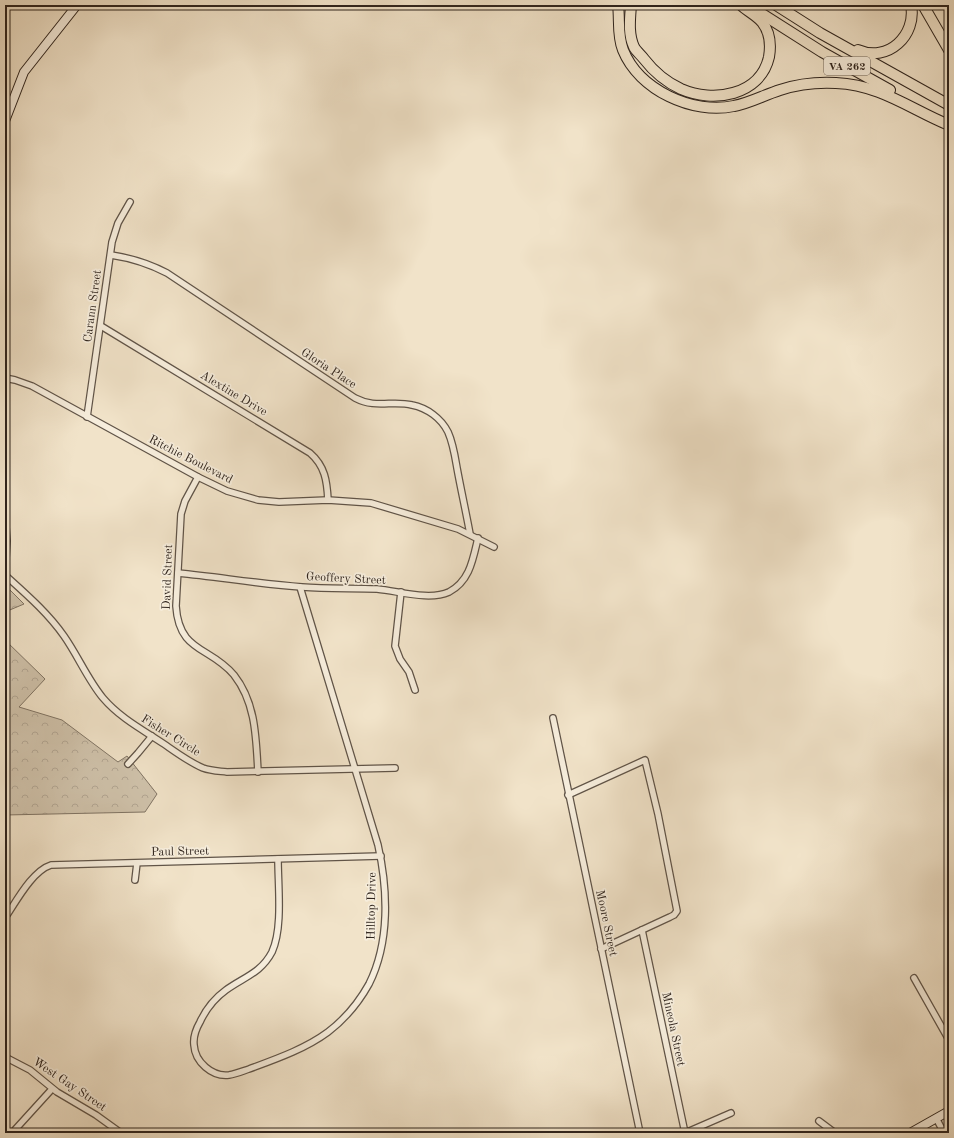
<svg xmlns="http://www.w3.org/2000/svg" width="954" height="1138" font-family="'Old Standard TT',serif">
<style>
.forest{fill:url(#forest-crowns);stroke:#807464}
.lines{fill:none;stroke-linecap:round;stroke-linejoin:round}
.minor-casing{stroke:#605448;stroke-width:8}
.secondary-casing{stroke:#2f241d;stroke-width:10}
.motorway-casing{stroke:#2f241d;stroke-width:12}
.minor{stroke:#f6eddc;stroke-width:5.5}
.secondary{stroke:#f6eddc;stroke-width:8}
.motorway{stroke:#f1e3c9;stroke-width:10}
.labels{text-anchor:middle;stroke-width:3.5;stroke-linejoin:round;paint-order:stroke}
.shield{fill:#f6eddc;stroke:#6b6056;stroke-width:1}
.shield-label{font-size:11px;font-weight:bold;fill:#2f241d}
.street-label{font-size:12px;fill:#2f241d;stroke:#f6eddc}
</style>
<defs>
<pattern id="forest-crowns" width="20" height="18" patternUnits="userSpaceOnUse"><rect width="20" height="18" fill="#d0c3ac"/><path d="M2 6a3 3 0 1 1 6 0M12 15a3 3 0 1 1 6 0" fill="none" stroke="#b3a794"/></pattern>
</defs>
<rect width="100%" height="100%" fill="#f1e3c9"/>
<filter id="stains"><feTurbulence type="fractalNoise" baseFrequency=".005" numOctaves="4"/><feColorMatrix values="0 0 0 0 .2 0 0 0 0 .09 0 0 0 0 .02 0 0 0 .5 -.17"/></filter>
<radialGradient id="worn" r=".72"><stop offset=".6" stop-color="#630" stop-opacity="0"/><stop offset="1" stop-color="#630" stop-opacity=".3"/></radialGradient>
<!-- forest -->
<g class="forest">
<polygon points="5,585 24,604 5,612"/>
<polygon points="5,640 45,679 19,707 62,720 118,762 127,756 157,794 145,812 5,815"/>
</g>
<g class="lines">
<defs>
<g id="minor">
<path d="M111,255C131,258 148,263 167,273L355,398C376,409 392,400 412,405C427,408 441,418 448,432C453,443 455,456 457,468C461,490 466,512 470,534"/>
<path d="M101,326L310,453C325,466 327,481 328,500"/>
<polyline points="5,378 15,380 32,386 198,477 227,491 258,500 279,502 328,500 371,503 458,529 494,547"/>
<polyline points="87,417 112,242 118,223 130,202"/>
<path d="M198,477L185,501L181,514L176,606C179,653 210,646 234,675C256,703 256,738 258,772"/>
<polyline points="5,514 7,541 5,574"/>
<path d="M178,573C219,577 260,584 302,587C327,589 352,588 377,589C399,591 429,601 449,592C470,581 473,559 478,538"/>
<path d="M5,575C26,594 48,613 64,636C78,656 88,680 103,698C120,718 143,730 164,744C177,753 189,762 203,768C211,771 219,771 227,772L395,768"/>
<polyline points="401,592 395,646 400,659 409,672 415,690"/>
<polyline points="553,718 640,1133"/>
<polyline points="128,764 138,753 152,736"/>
<polyline points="568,795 645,760 658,814 677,911 674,915 670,917 601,949"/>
<path d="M278,859C278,886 283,928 272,952C261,973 244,977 226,990C215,998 206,1009 200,1022C196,1029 193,1037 194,1045C195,1062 212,1077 229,1075C236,1074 243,1071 249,1069C276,1059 305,1049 328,1032C345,1019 359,1002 369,984C390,942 388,890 378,845L300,587"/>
<polyline points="135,880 137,863"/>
<path d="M5,918C16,902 32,871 51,865L381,856"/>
<polyline points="642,930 685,1133"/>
<polyline points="914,978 949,1040"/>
<polyline points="5,1057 30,1070 57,1092 96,1115 121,1133"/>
<polyline points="936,1118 944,1133"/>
<polyline points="819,1121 835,1133"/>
<polyline points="5,1131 7,1133"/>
<polyline points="12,1133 52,1089"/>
<polyline points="685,1133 731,1113"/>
</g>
<g id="secondary">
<polyline points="5,121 24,72 77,5"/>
<polyline points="910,1133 949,1111"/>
</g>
<g id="motorway">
<path d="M618,5C620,20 617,35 623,50C639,90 693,115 734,106C750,103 764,95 780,90C798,84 817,82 836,83C881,85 910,109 949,125"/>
<path d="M631,5C630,19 628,34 634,47C636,51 641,55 644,59C654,72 666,82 681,89C713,103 760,96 769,57C771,45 770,32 762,22C756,15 747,11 741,5"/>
<polyline points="776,5 820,33 949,105"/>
<polyline points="923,5 949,50"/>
<polyline points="756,10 822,52 890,90"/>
<path d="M858,50C888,63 917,35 911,5"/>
</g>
</defs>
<!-- minor casing -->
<use href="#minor" class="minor-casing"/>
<!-- secondary casing -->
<use href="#secondary" class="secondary-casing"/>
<!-- motorway casing -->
<use href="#motorway" class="motorway-casing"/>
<!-- minor -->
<use href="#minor" class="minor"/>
<!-- secondary -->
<use href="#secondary" class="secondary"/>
<!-- motorway -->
<use href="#motorway" class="motorway"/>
</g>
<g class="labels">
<!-- shield labels -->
<rect class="shield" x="824" y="57" width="46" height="18" rx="3"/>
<g class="shield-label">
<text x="847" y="70">VA 262</text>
</g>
<!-- street labels -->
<g class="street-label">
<text transform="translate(92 306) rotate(-82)" y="4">Carann Street</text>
<text transform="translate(329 368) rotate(33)" y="4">Gloria Place</text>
<text transform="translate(234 393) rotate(31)" y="4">Alextine Drive</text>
<text transform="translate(191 459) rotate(27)" y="4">Ritchie Boulevard</text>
<text transform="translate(167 577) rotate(-88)" y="4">David Street</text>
<text transform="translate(346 578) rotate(3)" y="4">Geoffery Street</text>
<text transform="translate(171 735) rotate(32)" y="4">Fisher Circle</text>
<text transform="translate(180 851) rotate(-1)" y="4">Paul Street</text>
<text transform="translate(371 906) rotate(-89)" y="4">Hilltop Drive</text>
<text transform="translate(607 923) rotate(78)" y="4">Moore Street</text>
<text transform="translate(674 1029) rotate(78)" y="4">Mineola Street</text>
<text transform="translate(70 1084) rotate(34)" y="4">West Gay Street</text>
</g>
</g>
<!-- margin -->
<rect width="954" height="1138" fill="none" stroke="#f1e3c9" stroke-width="20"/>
<rect x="6" y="6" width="942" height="1126" fill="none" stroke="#2f241d" stroke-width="2"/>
<rect x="10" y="10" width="934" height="1118" fill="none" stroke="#2f241d"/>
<rect width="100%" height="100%" filter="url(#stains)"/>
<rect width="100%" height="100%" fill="url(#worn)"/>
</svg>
